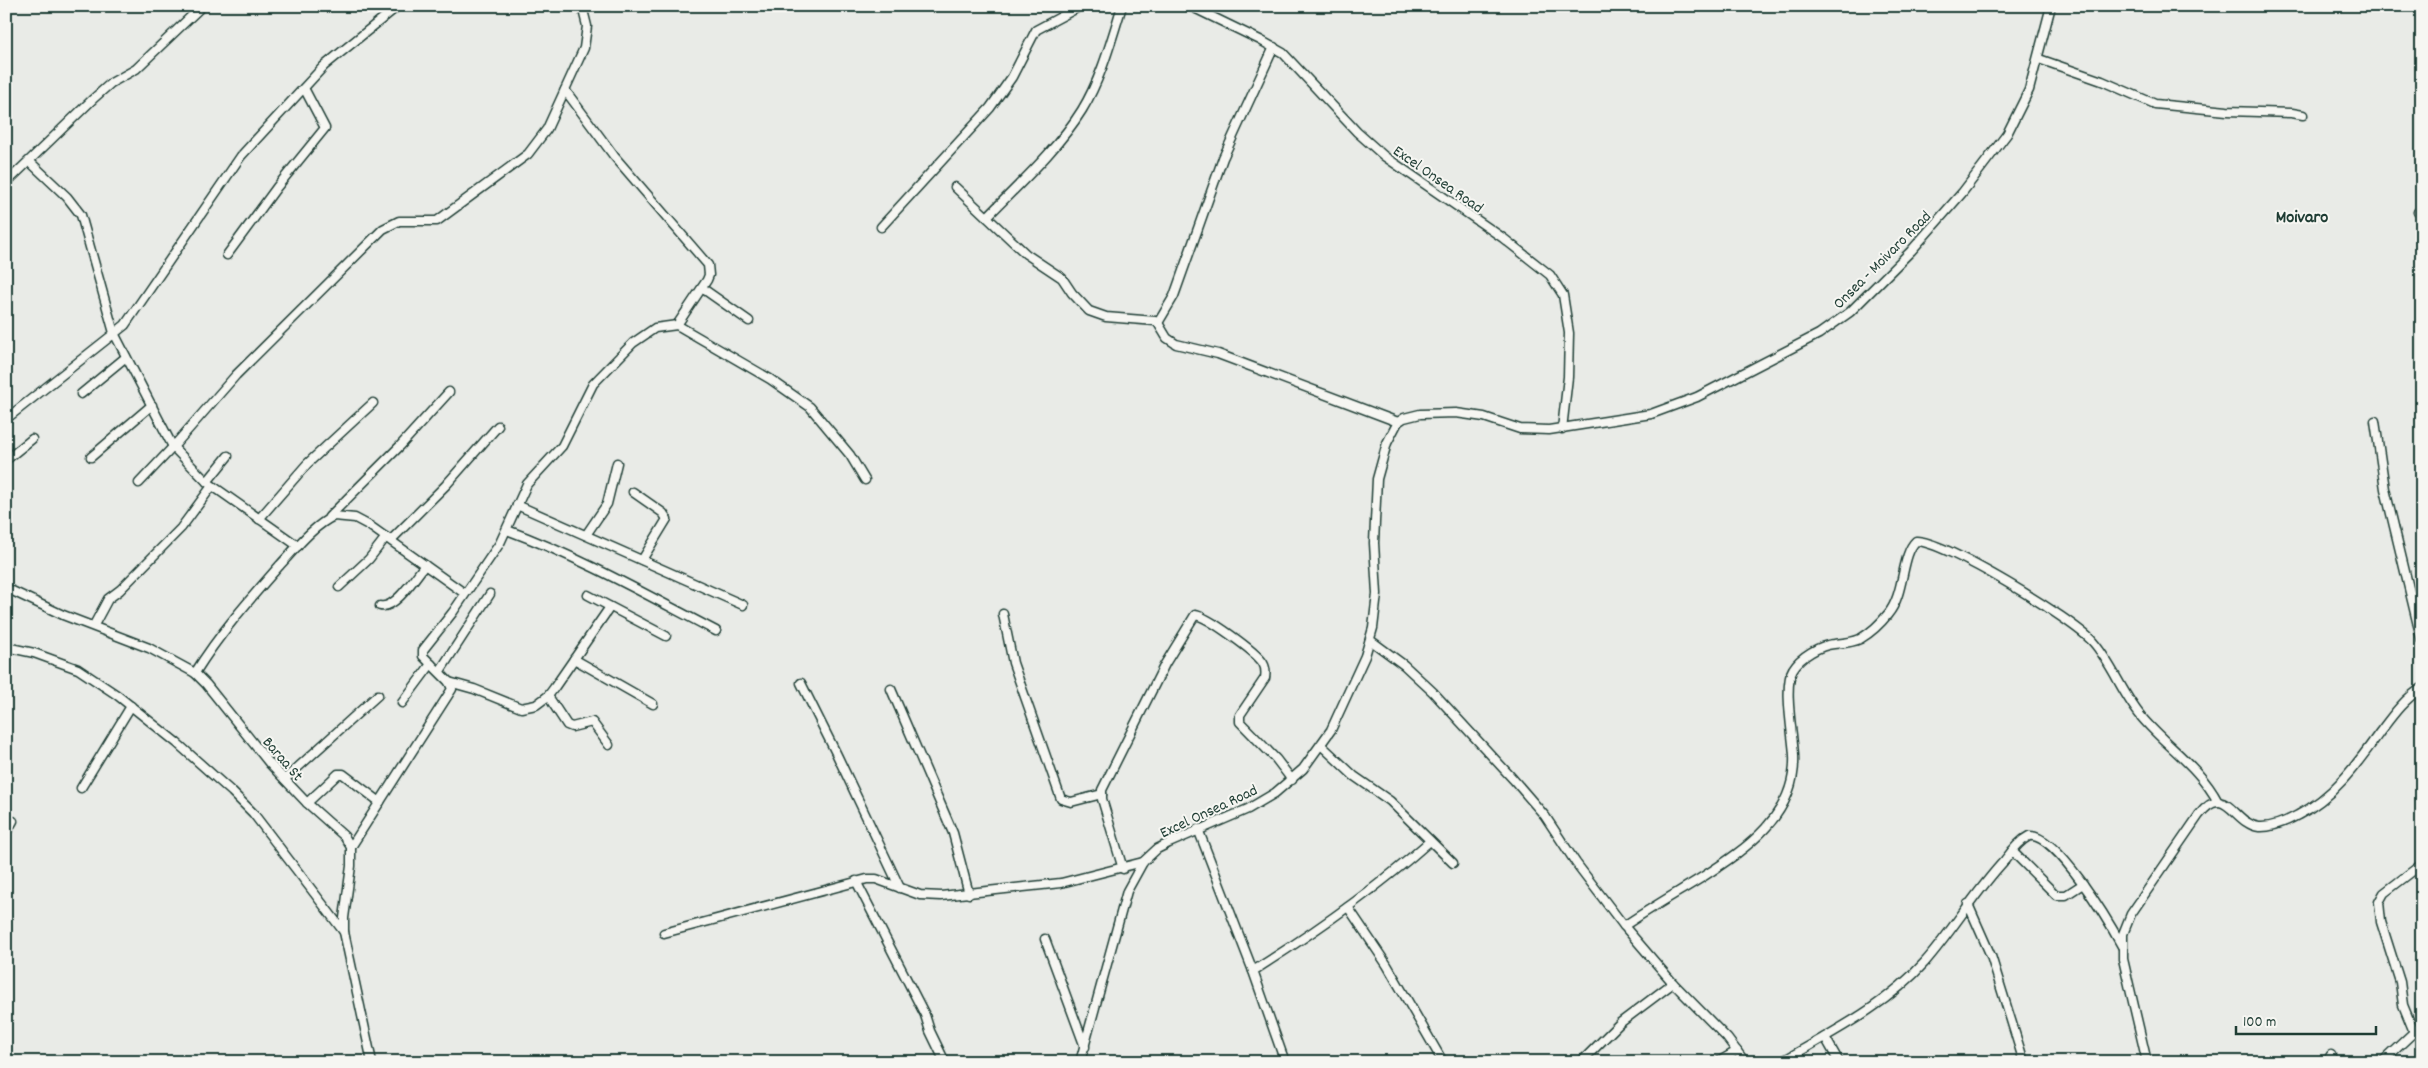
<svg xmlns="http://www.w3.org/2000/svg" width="2428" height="1068" font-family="Dekko,sans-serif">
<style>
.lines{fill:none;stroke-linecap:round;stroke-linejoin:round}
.minor-casing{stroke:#1f3d34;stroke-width:11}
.minor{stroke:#f6f6f2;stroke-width:8}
.labels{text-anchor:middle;stroke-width:4;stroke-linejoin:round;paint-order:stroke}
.street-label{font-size:16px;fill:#1f3d34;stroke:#f6f6f2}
.neighbourhood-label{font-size:18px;font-weight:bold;fill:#1f3d34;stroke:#f6f6f2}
</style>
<rect width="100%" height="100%" fill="#e9ebe7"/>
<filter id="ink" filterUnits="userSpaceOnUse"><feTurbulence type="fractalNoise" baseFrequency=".02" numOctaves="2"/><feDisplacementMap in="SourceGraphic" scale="10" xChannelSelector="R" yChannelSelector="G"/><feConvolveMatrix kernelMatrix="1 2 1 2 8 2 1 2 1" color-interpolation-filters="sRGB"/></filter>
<g filter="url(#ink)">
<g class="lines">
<defs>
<g id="minor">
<polyline points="1190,6 1260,40 1283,53 1357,132 1384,156 1503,238 1550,275 1563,295 1569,333 1568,377 1562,429"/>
<polyline points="2039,59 2102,81 2155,104 2227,111 2292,113 2303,115"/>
<polyline points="565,90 614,156 708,265 709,275 707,280 677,325"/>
<polyline points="29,161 67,197 81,215 114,333 173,447 207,482 298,546"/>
<polyline points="6,183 93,99 111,83 136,69 202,6"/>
<polyline points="955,187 1026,254 1062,278 1072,293 1089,311 1106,317 1155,321 1158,323 1167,338 1176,344 1218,354 1398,422"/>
<polyline points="2418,212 2422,214"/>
<path d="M987,217C1019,184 1057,150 1082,110C1101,79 1111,41 1122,6"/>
<polyline points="881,227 990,108 1012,77 1036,30 1081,6"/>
<polyline points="227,255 277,187 325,128 304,88"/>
<polyline points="702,288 749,321"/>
<polyline points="1158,323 1174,296 1223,158 1274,47"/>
<polyline points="81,394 126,357"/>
<polyline points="6,419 125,325 241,156 324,66 398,6"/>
<polyline points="2375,421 2385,489 2422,642"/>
<polyline points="91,457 152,405"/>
<polyline points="6,460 32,439"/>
<polyline points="207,482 228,456"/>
<polyline points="139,483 173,447 236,375 383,229 399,221 437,221 528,154 547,129 584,48 587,26 582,6"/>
<polyline points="633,492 663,513 667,519 642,560"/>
<polyline points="517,505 743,605"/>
<polyline points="329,517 400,446 449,392"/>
<polyline points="259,519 307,464 373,403"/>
<path d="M507,530C580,557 647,595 716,631"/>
<polyline points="586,535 607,504 617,463"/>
<polyline points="391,540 446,485 498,426"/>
<polyline points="339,587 369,559 386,537"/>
<polyline points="6,588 63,615 149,648 195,673 206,684 270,764 307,803 344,836 351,847 351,866 344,918 344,932 372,1062"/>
<polyline points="588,595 666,636"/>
<path d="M380,606C395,610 416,576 425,565"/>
<polyline points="1003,614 1013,663 1061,799 1071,802 1102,794"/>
<polyline points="94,625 108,599 120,590 181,528 212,486"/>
<polyline points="1370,640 1404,665 1433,692 1513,779 1545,816 1576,863 1624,926 1673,983 1727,1038 1745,1062"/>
<polyline points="6,647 34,653 78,669 117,695 177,743 232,792 253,813 344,932"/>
<polyline points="574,659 653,704"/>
<polyline points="440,671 490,594"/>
<path d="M195,673C219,634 250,599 280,565C296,548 313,526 334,516L355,518L370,526L464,593"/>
<polyline points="449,682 474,689 521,708 536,705 548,696 554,688 610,607"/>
<polyline points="801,683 837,755 900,888"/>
<polyline points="891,689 953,833 969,894"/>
<polyline points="548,696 567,725 572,727 592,722 609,745"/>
<polyline points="402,703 431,664"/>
<polyline points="1321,745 1354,776 1390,801 1453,863"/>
<polyline points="285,779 378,695"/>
<polyline points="81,788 131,706"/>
<polyline points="307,803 338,774 343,774 380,802"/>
<polyline points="1198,829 1253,971 1285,1062"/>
<polyline points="6,833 13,821"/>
<polyline points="351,847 452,689 449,682 423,656 423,650 453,612 500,543 527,484 562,446 593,384 633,343 655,328 677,325 770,379 810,407 850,455 865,480"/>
<polyline points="2012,851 2056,895 2066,895 2083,884"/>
<path d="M1123,869L1102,799V790L1165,664L1195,615C1207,616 1256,652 1263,663C1266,668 1266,672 1265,678L1240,715V722L1276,759L1292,780"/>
<polyline points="856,881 925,1015 930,1031 945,1062"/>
<polyline points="1968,904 1991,956 2024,1062"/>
<polyline points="1348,907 1387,965 1443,1062"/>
<path d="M1624,926C1649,909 1675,894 1701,878C1746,849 1797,815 1794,755C1793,735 1783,685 1793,669C1800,657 1820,645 1834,644C1843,643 1851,643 1860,639C1870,633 1881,623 1888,614C1905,594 1901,555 1916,541C1943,540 2073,619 2093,642C2114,666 2123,697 2145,721C2170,749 2200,768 2218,802"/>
<polyline points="664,933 867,879 876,879 920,895 941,896 1061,883 1143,862"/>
<polyline points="1045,939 1085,1047"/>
<path d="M1253,971C1315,932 1375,890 1430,841"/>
<polyline points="2414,1032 2403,1005 2400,982 2381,922 2379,902 2384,893 2422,864"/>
<polyline points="1825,1037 1839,1062"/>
<polyline points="1080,1062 1127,891 1143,862 1157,849 1169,843 1248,809 1275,793 1303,769 1331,730 1365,656 1373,628 1377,594 1374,543 1377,479 1387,443 1398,422 1404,418 1420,414 1456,413 1484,417 1520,429 1549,430 1651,414 1697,397 1819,334 1850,312 1911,251 1962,193 2007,134 2029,90 2051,6"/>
<polyline points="1581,1062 1620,1023 1673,983"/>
<polyline points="1718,1062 1737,1051"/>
<path d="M1781,1062C1831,1033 1886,1006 1925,962C1953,930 1975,892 2005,860C2012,851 2019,841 2029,836C2056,832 2110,924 2122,946"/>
<path d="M2147,1062L2123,959V934L2131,914L2199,815C2226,781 2233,824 2259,827C2271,828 2287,821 2298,815C2334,797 2357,764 2380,732C2392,716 2404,699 2422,688"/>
<polyline points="2327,1062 2331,1055"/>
<polyline points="2382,1062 2414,1032 2422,1027"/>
</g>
</defs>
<!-- minor casing -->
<use href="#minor" class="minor-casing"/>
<!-- minor -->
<use href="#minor" class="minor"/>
</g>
</g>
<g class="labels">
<!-- street labels -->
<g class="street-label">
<text transform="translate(1439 178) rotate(35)" y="6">Excel Onsea Road</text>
<text transform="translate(1881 259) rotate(-45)" y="6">Onsea - Moivaro Road</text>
<text transform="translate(284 758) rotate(49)" y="6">Baraa St</text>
<text transform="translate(1208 810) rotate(-25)" y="6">Excel Onsea Road</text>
</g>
<!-- neighbourhood labels -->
<g class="neighbourhood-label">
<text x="2302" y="222">Moivaro</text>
</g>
</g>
<!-- margin -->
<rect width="2428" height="1068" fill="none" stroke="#f6f6f2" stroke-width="25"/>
<rect x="12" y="12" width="2403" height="1043" fill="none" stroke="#1f3d34" stroke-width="2" filter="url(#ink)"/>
<!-- scale -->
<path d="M2236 1026v8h140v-8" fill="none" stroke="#1f3d34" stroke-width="2.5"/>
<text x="2243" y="1026" font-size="15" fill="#1f3d34" stroke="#f6f6f2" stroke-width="4" paint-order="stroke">100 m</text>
</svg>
